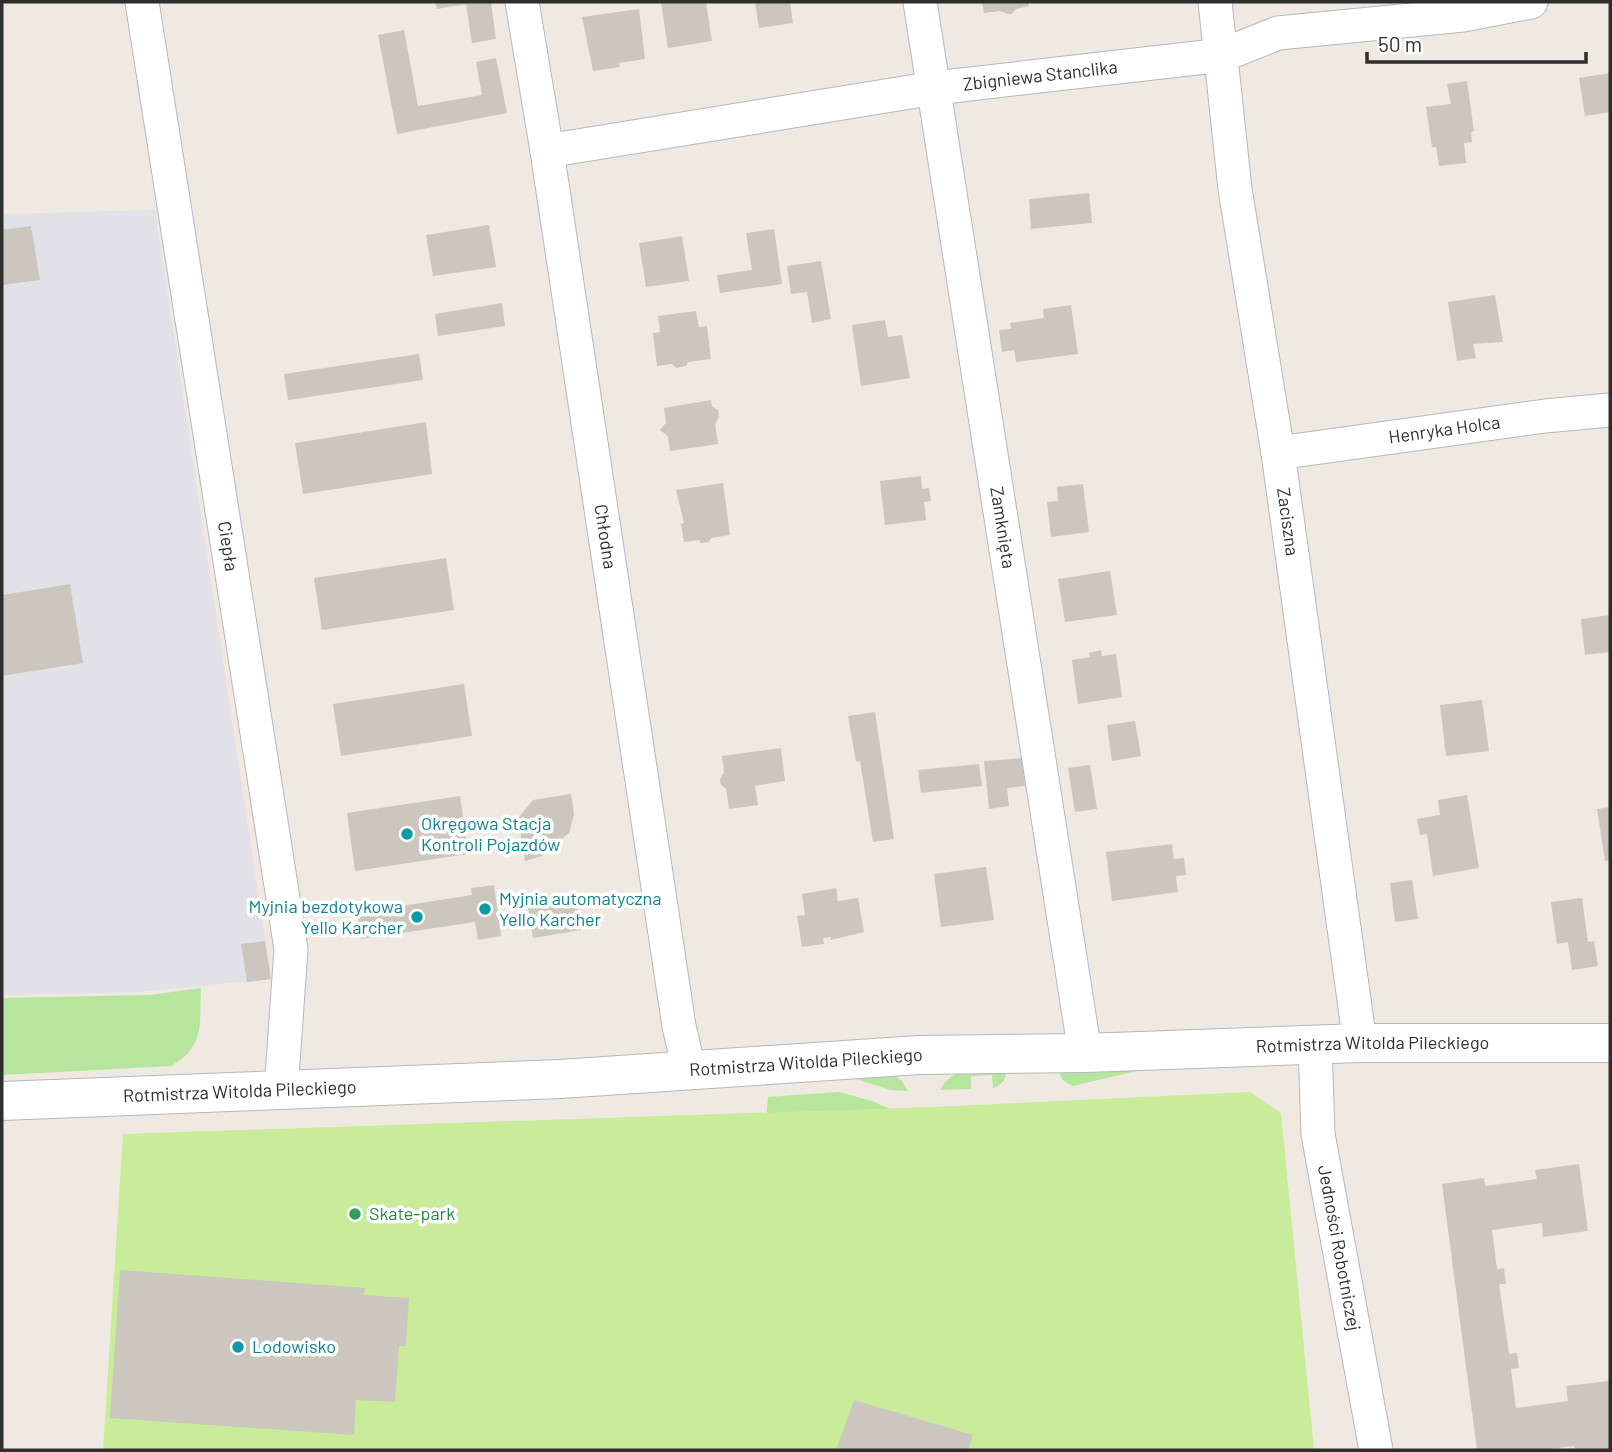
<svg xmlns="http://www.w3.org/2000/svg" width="1612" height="1452" font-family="Barlow,sans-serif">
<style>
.industrial{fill:#e3e1e8}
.green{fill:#b6e59e}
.pitch{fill:#c9ec9a}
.building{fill:#cbc7bf}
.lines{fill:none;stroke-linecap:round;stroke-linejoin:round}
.minor-casing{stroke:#b4b7c1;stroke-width:35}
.tertiary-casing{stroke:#b4b7c1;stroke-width:40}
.minor{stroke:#fff;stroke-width:33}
.tertiary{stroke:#fff;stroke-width:38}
.culture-dot{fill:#0f9aa8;stroke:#fff;stroke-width:2.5}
.leisure-dot{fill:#2e9e5b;stroke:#fff;stroke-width:2.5}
.labels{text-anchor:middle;stroke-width:7;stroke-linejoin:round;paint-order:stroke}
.street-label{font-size:18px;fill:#2e2e2e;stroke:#fff}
.culture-label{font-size:18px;fill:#0d838f;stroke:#fff;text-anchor:start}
.leisure-label{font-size:18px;fill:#27864d;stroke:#fff;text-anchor:start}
</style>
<rect width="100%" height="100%" fill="#efe9e1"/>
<!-- industrial -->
<polygon class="industrial" points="155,210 271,979 138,992 2,995 2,214"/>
<!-- green -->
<g class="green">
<path d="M201,988C199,1024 206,1046 171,1066L2,1075V998L150,995Z"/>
<path d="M1153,1067L1073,1086C1063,1082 1060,1079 1059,1068Z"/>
<path d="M1006,1070C1006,1080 1003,1084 993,1088L992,1075L971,1076V1089L940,1090C954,1064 980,1070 1006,1070Z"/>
<polygon points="889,1073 901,1080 908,1091 891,1090 840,1074"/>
<polygon points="839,1092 872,1101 900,1113 764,1149 768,1097"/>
</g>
<!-- pitch -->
<polygon class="pitch" points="1250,1092 1281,1113 1314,1450 103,1450 123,1134 932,1107"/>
<!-- building -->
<g class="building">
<polygon points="435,2 491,2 496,39 472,43 466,4 437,9"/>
<polygon points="661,2 706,2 712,41 668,48"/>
<polygon points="755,2 790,2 793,23 759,28"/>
<polygon points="982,2 1028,2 1029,6 1016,9 1012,14 1008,14 1000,11 984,13"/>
<polygon points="639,9 645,59 619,63 620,67 593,71 582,17"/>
<polygon points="404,30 418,106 482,95 476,62 496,58 507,113 397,134 378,35"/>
<polygon points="1610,73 1610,112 1585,116 1579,78"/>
<polygon points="1467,81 1474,131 1471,132 1472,142 1464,143 1466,163 1439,166 1436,147 1432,147 1426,107 1451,104 1447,84"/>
<polygon points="1089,193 1092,223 1031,229 1029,199"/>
<polygon points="489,225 496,267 433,276 426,235"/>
<polygon points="31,226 40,280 2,285 2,230"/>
<polygon points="774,229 782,284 720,293 717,275 752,270 746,233"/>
<polygon points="682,236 689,281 646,287 639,243"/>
<polygon points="821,261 831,319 812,323 807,292 791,294 787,266"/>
<polygon points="1495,295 1503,342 1473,344 1476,358 1457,361 1448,302"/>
<polygon points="502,303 505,326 438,336 435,314"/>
<polygon points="1071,305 1078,354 1016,362 1014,350 1002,352 999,330 1011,329 1010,323 1044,318 1043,309"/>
<polygon points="696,311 699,327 707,326 711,359 688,362 686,366 676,368 672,364 657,366 653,333 660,332 658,316"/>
<polygon points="885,320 888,337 902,335 910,378 861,386 852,325"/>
<polygon points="419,354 423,380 288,400 284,374"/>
<polygon points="711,400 712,406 718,410 719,417 715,424 718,444 670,451 668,436 660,430 666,423 664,408"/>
<polygon points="426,422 432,474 303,494 295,443"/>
<polygon points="921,476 922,489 929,488 931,501 924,502 926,520 885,525 880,481"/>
<polygon points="723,483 730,535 711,538 709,542 701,543 699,540 684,542 681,524 684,523 676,490"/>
<polygon points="1083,484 1089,532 1051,537 1047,502 1058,501 1057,487"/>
<polygon points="446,558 454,610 322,630 314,578"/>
<polygon points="1110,571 1117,615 1065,622 1058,579"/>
<polygon points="70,584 83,663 2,676 2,595"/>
<polygon points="1610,615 1610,652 1585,655 1581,619"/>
<polygon points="1101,650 1102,656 1116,654 1122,697 1078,704 1072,660 1090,657 1089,653"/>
<polygon points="464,684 472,736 341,756 333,704"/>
<polygon points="1482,700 1489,751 1446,756 1440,705"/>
<polygon points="875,712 894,839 873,842 860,761 856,762 848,716"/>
<polygon points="1135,721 1141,756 1112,761 1107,725"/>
<polygon points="781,748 785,781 755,786 758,805 729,809 726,789 721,785 720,779 724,773 722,756"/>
<polygon points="1023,758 1025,786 1007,788 1009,806 989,809 984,761"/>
<polygon points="979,764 982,786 921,793 918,770"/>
<polygon points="1090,765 1097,809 1075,812 1068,768"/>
<polygon points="571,794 574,814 569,833 542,856 525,861 518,818 533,800"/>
<polygon points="1467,795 1479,868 1433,876 1427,834 1420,835 1417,819 1440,815 1438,800"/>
<polygon points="460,796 468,854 355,871 347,813"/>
<polygon points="1610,807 1610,860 1605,861 1597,809"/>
<polygon points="1172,844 1174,859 1184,858 1186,875 1176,876 1178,892 1112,901 1106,852"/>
<polygon points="986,867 994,920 941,927 934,874"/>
<polygon points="1412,880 1418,919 1395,922 1390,883"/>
<polygon points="494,885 501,936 478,940 475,922 361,939 357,913 472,895 471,888"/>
<polygon points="836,888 838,901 858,898 864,932 831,940 831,937 823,938 824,944 802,947 797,916 805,915 802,894"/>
<polygon points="575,893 581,930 533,938 527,901"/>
<polygon points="1582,898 1588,942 1594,941 1598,966 1572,970 1568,942 1557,944 1551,902"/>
<polygon points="265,941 271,979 247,982 241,944"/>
<polygon points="1579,1164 1588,1231 1543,1237 1542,1223 1492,1230 1497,1269 1504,1268 1506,1284 1499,1284 1509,1354 1517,1353 1519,1368 1511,1369 1516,1408 1568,1401 1566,1386 1609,1381 1610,1450 1575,1450 1574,1446 1542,1450 1477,1450 1442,1184 1484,1178 1485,1186 1537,1179 1535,1170"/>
<polygon points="120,1270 365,1288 364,1295 409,1298 406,1346 399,1346 395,1402 356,1400 354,1435 110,1418"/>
<polygon points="854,1400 973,1435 968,1450 836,1450"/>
</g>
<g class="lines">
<defs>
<g id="minor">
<path id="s1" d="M142,2L291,949L281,1091"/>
<path id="s2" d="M522,2L547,151L679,1026L689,1069"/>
<path id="s3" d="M920,2L1085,1053"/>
<path id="s4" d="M1215,2L1235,189L1278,453L1360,1043"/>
<path id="s5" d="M547,151L935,88L1223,55L1278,33L1463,15L1531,2"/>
<path id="s6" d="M1278,453L1545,416L1610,410"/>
<path id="s7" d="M1315,1045L1318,1134L1376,1450"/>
</g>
<g id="tertiary">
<path id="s8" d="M2,1101L560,1079L919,1055L1085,1053L1360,1043H1610"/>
</g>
</defs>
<!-- minor casing -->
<use href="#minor" class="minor-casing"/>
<!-- tertiary casing -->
<use href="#tertiary" class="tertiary-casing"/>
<!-- minor -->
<use href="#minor" class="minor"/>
<!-- tertiary -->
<use href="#tertiary" class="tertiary"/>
</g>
<!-- markers -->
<g class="culture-dot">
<circle cx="407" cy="834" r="7"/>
<circle cx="485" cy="909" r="7"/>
<circle cx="417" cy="917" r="7"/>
<circle cx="238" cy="1347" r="7"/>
</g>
<circle class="leisure-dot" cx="355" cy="1214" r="7"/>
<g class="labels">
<!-- street labels -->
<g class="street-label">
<text dy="6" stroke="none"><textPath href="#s5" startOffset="499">Zbigniewa Stanclika</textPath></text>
<text dy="6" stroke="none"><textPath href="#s6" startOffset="168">Henryka Holca</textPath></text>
<text dy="6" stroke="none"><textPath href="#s4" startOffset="525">Zaciszna</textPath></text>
<text dy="6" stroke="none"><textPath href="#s3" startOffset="532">Zamknięta</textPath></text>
<text dy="6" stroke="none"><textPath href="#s2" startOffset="541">Chłodna</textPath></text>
<text dy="6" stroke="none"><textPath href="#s1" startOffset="551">Ciepła</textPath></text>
<text dy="6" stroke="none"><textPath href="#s8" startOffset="1372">Rotmistrza Witolda Pileckiego</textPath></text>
<text dy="6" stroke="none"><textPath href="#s8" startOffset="805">Rotmistrza Witolda Pileckiego</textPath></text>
<text dy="6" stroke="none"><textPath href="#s8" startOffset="238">Rotmistrza Witolda Pileckiego</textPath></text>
<text dy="6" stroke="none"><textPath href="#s7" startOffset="205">Jedności Robotniczej</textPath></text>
</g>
<!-- culture labels -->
<g class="culture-label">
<text x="421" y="830">Okręgowa Stacja<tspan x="421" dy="21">Kontroli Pojazdów</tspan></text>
<text x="499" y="905">Myjnia automatyczna<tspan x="499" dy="21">Yello Karcher</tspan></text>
<text x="403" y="913" text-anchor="end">Myjnia bezdotykowa<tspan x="403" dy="21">Yello Karcher</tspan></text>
<text x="252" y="1353">Lodowisko</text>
</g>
<!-- leisure labels -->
<g class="leisure-label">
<text x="369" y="1220">Skate-park</text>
</g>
</g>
<!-- border -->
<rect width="1612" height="1452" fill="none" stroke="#2e2e2e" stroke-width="7"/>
<!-- scale -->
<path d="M1367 52v10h219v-10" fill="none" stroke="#2e2e2e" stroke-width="3.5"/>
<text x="1378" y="52" font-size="21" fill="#2e2e2e" stroke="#ffffff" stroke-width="5" paint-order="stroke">50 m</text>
</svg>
